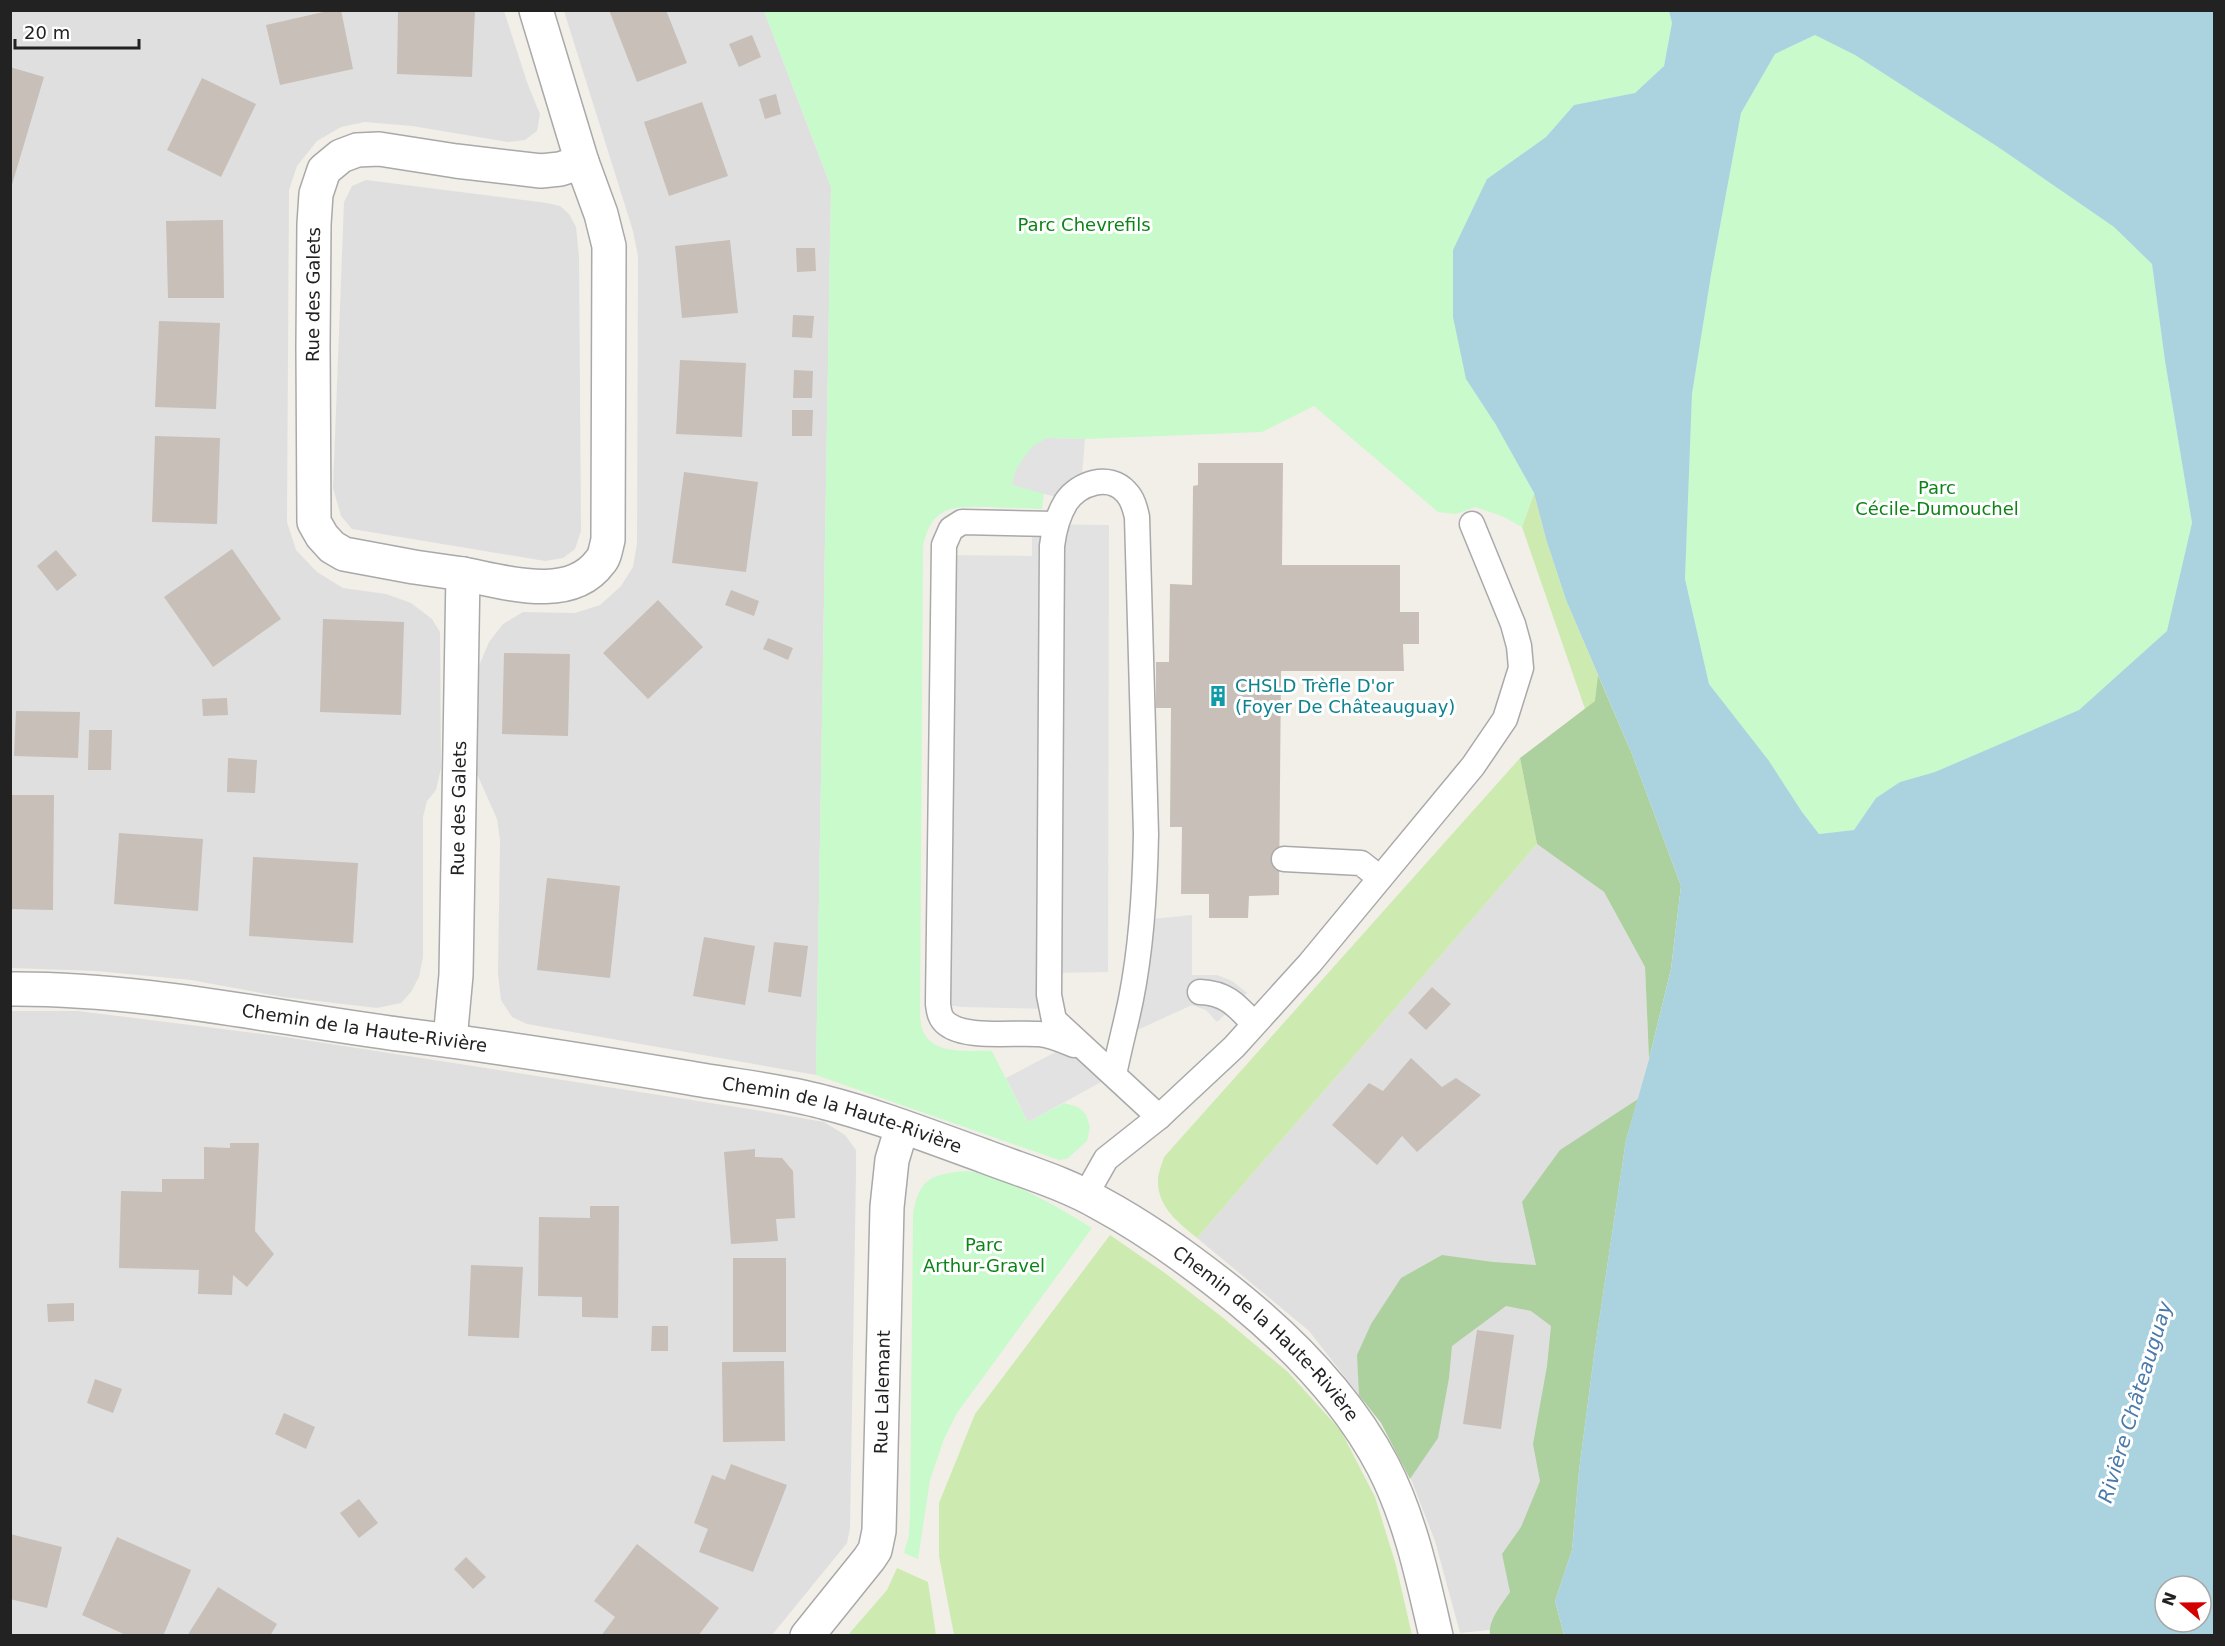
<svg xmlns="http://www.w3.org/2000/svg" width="2225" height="1646" font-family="'DejaVu Sans',sans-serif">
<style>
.residential{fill:#e0dfdf}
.grass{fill:#cdebb0}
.forest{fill:#add19e}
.park{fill:#c8facc}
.parking{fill:#e2e2e2}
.water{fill:#aad3df;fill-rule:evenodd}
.building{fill:#c7bfb8}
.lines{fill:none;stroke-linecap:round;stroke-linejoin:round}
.service-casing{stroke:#a9a9a9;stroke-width:27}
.minor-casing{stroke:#a9a9a9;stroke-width:36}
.tertiary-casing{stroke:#a9a9a9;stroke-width:36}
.service{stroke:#fff;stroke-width:24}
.minor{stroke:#fff;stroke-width:33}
.tertiary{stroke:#fff;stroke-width:33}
.labels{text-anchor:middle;stroke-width:6;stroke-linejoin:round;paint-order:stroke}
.park-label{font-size:18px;fill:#0c8416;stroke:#fff}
.street-label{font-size:18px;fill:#222;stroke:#fff}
.culture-label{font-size:18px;fill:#0d838f;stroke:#fff;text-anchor:start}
.water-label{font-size:20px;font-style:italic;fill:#4a7aab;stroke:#fff}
</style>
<rect width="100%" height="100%" fill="#f2efe9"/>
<!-- residential -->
<g class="residential">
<polygon points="11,11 504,11 528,85 540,114 537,131 525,140 508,142 412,126 365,122 341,127 317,141 297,166 289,190 287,522 296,550 317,572 343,588 386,594 411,603 432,619 440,632 441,768 436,790 427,801 423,817 423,957 419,977 411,992 401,1003 377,1008 283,997 191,980 96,971 11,968"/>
<polygon points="564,11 764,11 831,187 816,1075 527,1024 512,1017 501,1000 498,974 500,840 497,819 477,774 479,666 489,642 503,624 523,612 575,613 600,605 621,586 633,567 637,544 638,256 633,231"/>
<polygon points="366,180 547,203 560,206 569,214 576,227 579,257 581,531 575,549 563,558 545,561 352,529 341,516 333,488 344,202 352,186"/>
<polygon points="1537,844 1604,892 1645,967 1649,1059 1626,1140 1595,1348 1579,1471 1572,1550 1555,1601 1489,1630 1460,1633 1435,1541 1411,1479 1381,1423 1309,1331 1197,1238"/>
<polygon points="10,1011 78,1011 279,1036 762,1111 824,1122 845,1135 856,1150 856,1175 850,1528 847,1543 772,1635 11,1635"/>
</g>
<!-- grass -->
<g class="grass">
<polygon points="1534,493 1546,539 1566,600 1598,675 1596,701 1585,709 1522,527"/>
<path d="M1520,758L1537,844L1197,1238C1179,1223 1157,1207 1158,1180C1158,1173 1162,1164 1164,1157Z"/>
<polygon points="1110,1235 1165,1273 1222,1317 1288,1372 1341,1431 1375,1497 1396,1565 1412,1635 954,1635 939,1556 939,1503 975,1414"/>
<polygon points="897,1568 928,1582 936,1635 848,1635 887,1590"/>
</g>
<!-- forest -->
<g class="forest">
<polygon points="1598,675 1632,754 1681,886 1671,969 1649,1059 1645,967 1604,892 1537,844 1520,758 1595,701"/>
<path d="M1638,1099L1626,1140L1595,1348L1579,1471L1572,1550L1555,1601L1564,1635H1490C1488,1620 1502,1604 1510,1592L1502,1554L1521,1527L1540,1481L1533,1444L1547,1366L1551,1326L1531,1311L1506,1306L1452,1346L1449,1378L1438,1438L1410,1479L1381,1423L1359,1395L1357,1355L1371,1324L1401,1278L1442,1255L1493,1262L1536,1265L1522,1202L1560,1150Z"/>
</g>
<!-- park -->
<g class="park">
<path d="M764,11H1669L1672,23L1664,66L1635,93L1574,105L1546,137L1487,179L1466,379L1496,425L1534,493L1522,527L1502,516L1475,507L1456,514L1438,512L1314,406L1262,432L1085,439L1047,438L1012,485L1044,492L1042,509C1025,508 1007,508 990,507C954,506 931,505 923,547L920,1017C921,1022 921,1027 923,1031C933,1056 971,1050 992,1051L1028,1122L1064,1103L1078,1107L1086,1114L1090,1127L1087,1141L1067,1159L1059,1160L816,1075L831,187Z"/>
<polygon points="1815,35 1855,55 1998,147 2114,227 2152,264 2165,361 2192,523 2168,631 2079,710 1935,772 1900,782 1876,798 1854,830 1818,834 1709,684 1685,579 1692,394 1711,275 1741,113 1775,54"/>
<path d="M966,1171C1003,1175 1060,1208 1092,1228L957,1413L944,1439L930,1480L918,1559L904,1553L909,1535L910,1515L913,1214C919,1178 932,1174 966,1171Z"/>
</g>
<!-- parking -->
<g class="parking">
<polygon points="1047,438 1085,439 1081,488 1067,500 1012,485 1015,472 1022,460 1033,446"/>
<polygon points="1032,524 1109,525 1108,972 1049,973 1050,1009 962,1007 938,1004 943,555 1032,556"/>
<polygon points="1192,915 1192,975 1217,975 1232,981 1247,993 1217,1022 1206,1010 1192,1005 1122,1037 1142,920"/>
<polygon points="1071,1044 1114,1075 1028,1122 1006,1078"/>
</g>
<!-- water -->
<path class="water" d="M1669,11H2214V1635H1564L1555,1601L1572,1550L1579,1471L1595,1348L1626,1140L1649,1059L1671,969L1681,886L1632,754L1566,600L1546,539L1534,493L1496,425L1466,379L1453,317V250L1487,179L1546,137L1574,105L1635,93L1664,66L1672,23ZM1815,35L1855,55L1998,147L2114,227L2152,264L2165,361L2192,523L2167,631L2079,710L1935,772L1900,782L1876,798L1854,830L1819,834L1802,812L1769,761L1709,684L1685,579L1692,394L1711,275L1741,113L1775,54ZM2165,1586H2201V1622H2165Z"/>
<!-- building -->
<g class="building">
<polygon points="332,10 341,10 353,69 280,85 266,25"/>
<polygon points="398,10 475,10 472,77 397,74"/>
<polygon points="609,10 666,10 687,63 637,82"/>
<polygon points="752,35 761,57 739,67 729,44"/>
<polygon points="10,67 44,77 11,188 10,188"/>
<polygon points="202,78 256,104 221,177 167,150"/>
<polygon points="776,94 781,114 765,119 759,99"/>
<polygon points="702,102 728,176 669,196 644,122"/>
<polygon points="223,220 224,298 168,298 166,221"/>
<polygon points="730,240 738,313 682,318 675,246"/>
<polygon points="796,248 815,248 816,271 797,272"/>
<polygon points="793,315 814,316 812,338 792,337"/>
<polygon points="159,321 220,323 216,409 155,407"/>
<polygon points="680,360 746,363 742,437 676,434"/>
<polygon points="794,370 813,371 812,398 793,398"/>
<polygon points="792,410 813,410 812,436 792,436"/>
<polygon points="155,436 220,438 217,524 152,522"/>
<polygon points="1198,463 1283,463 1282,565 1400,565 1400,612 1419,612 1419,644 1403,644 1404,671 1281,671 1279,895 1249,896 1248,918 1209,918 1209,894 1181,894 1182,827 1170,827 1171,708 1156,708 1156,662 1169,662 1170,584 1192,585 1193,486 1198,485"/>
<polygon points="684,472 758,482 746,572 672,563"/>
<polygon points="232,549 281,619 213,667 164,597"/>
<polygon points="56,550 77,575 57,591 37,566"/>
<polygon points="731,590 759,601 754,616 725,605"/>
<polygon points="658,600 703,647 648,699 603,653"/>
<polygon points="323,619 404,622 401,715 320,712"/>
<polygon points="768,638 793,648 788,660 763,649"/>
<polygon points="504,653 570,654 568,736 502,734"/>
<polygon points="227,698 228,715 203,716 202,699"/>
<polygon points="16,711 80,712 78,758 14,756"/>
<polygon points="89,730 112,730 111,770 88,770"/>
<polygon points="228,758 257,760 255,793 227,792"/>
<polygon points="10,795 54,795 53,910 10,909"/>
<polygon points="119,833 203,839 198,911 114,904"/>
<polygon points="253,857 358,863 353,943 249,936"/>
<polygon points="547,878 620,886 610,978 537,970"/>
<polygon points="704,937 755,946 745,1005 693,996"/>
<polygon points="774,942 808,946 801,997 768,992"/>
<polygon points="1432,987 1451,1004 1426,1030 1408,1013"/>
<polygon points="1411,1058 1442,1087 1456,1078 1481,1095 1417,1152 1402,1136 1377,1165 1332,1125 1369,1083 1383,1091"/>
<polygon points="230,1143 259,1143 255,1231 274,1254 247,1287 233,1275 232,1295 198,1294 199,1270 119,1268 121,1191 162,1192 162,1179 204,1179 204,1147 230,1148"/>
<polygon points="755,1149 755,1157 782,1158 793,1171 795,1218 776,1219 778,1241 731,1244 724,1152"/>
<polygon points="590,1206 619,1206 618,1318 582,1317 582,1297 538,1296 539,1217 590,1218"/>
<rect x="733" y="1258" width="53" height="94"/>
<polygon points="471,1265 523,1267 519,1338 468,1336"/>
<polygon points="74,1303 74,1321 48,1322 47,1304"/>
<polygon points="652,1326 668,1326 668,1351 651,1351"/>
<polygon points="1477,1330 1514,1335 1501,1429 1463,1424"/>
<polygon points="784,1361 785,1441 723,1442 722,1362"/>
<polygon points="95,1379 122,1389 113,1413 87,1403"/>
<polygon points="284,1413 315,1427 306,1449 275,1434"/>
<polygon points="731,1464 787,1485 753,1572 699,1552 708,1529 694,1523 712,1475 725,1480"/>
<polygon points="359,1499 378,1523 359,1538 340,1513"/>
<polygon points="10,1534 62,1547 47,1608 10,1599"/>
<polygon points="117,1537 191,1570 163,1636 128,1636 82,1615"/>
<polygon points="637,1544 719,1608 698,1636 601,1636 615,1617 594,1601"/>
<polygon points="466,1557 486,1577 473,1589 454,1569"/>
<polygon points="218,1587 277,1624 270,1636 187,1636"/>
</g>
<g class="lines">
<defs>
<g id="service">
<path d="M1056,524L962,522L951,529L944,545L938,1004C939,1012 940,1019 947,1024C966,1039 1015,1032 1039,1034C1051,1035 1062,1040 1074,1045"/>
<polyline points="1284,859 1361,863 1380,878"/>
<path d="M1200,992C1227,993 1237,1006 1254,1024"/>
<path d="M1114,1075C1119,1049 1126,1024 1131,999C1142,944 1145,889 1146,834L1137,517C1135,508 1133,499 1126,492C1109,473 1079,483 1066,502C1058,515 1054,530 1052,546L1049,995L1054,1020L1159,1117"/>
<polyline points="1085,1196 1106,1159 1159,1117 1234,1047 1310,963 1473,766 1505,719 1521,668 1519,646 1513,624 1472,524"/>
</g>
<g id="minor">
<path id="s1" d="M463,574L414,567L344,554L332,547L322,536L314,522L313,347L314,224L316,194L324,170L341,156L357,150L379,149L456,161L541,171L560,169L582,162"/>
<path id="s2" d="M450,1040L456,975L463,574C505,582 570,603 600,562C605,557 606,547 608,540L609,246L601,214L582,162L536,10"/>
<path id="s3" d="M807,1636L869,1559L875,1550L879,1531L887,1207L892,1160L902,1127"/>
</g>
<g id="tertiary">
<path id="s4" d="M10,989C143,988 274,1018 405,1035C501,1047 595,1062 690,1078C734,1086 780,1090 823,1102C878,1116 931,1137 984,1156C1023,1171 1065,1183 1101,1204C1151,1231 1197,1265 1240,1300C1297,1347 1349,1401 1383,1466C1410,1518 1423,1579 1436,1636"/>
</g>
</defs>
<!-- service casing -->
<use href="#service" class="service-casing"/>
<!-- minor casing -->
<use href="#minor" class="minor-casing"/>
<!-- tertiary casing -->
<use href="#tertiary" class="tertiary-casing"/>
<!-- service -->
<use href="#service" class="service"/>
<!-- minor -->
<use href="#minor" class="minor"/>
<!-- tertiary -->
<use href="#tertiary" class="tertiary"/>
</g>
<!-- icons -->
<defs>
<symbol id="building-bare" viewBox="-9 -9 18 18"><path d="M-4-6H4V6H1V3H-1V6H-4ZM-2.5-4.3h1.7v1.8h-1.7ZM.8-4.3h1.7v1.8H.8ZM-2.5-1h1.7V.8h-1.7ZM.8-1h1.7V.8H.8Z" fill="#0f9aa8" stroke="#fff" stroke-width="2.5" paint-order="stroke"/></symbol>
</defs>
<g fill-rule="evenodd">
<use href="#building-bare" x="1203" y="681" width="30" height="30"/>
</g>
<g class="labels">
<!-- park labels -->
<g class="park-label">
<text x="1084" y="231">Parc Chevrefils</text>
<text x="1937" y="494">Parc<tspan x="1937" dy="21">Cécile-Dumouchel</tspan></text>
<text x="984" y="1251">Parc<tspan x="984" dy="21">Arthur-Gravel</tspan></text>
</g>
<!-- street labels -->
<g class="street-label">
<text dy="6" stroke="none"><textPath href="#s1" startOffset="393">Rue des Galets</textPath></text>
<text dy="6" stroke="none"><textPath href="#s2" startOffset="232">Rue des Galets</textPath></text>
<text dy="6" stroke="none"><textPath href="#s4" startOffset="357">Chemin de la Haute-Rivière</textPath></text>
<text dy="6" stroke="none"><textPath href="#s4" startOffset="843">Chemin de la Haute-Rivière</textPath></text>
<text dy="6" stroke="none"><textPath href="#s4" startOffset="1329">Chemin de la Haute-Rivière</textPath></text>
<text dy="6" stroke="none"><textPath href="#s3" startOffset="268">Rue Lalemant</textPath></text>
</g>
<!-- culture labels -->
<g class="culture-label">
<text x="1235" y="692">CHSLD Trèfle D'or<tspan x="1235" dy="21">(Foyer De Châteauguay)</tspan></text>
</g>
<!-- water labels -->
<g class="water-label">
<text transform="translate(2135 1402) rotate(-73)" y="7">Rivière Châteauguay</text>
</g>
</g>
<!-- border -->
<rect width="2225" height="1646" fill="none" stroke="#222222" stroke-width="24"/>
<!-- north arrow -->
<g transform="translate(2183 1604) rotate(290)"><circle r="28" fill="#ffffff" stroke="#a7a7a7" stroke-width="1.5"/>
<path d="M0-4.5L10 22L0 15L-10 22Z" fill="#d40000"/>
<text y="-9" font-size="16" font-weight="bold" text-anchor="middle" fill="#222222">N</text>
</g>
<!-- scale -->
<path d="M15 39v9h124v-9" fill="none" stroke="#222222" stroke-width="3"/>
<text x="24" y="39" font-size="18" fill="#222222" stroke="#ffffff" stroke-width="4.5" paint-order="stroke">20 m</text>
</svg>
